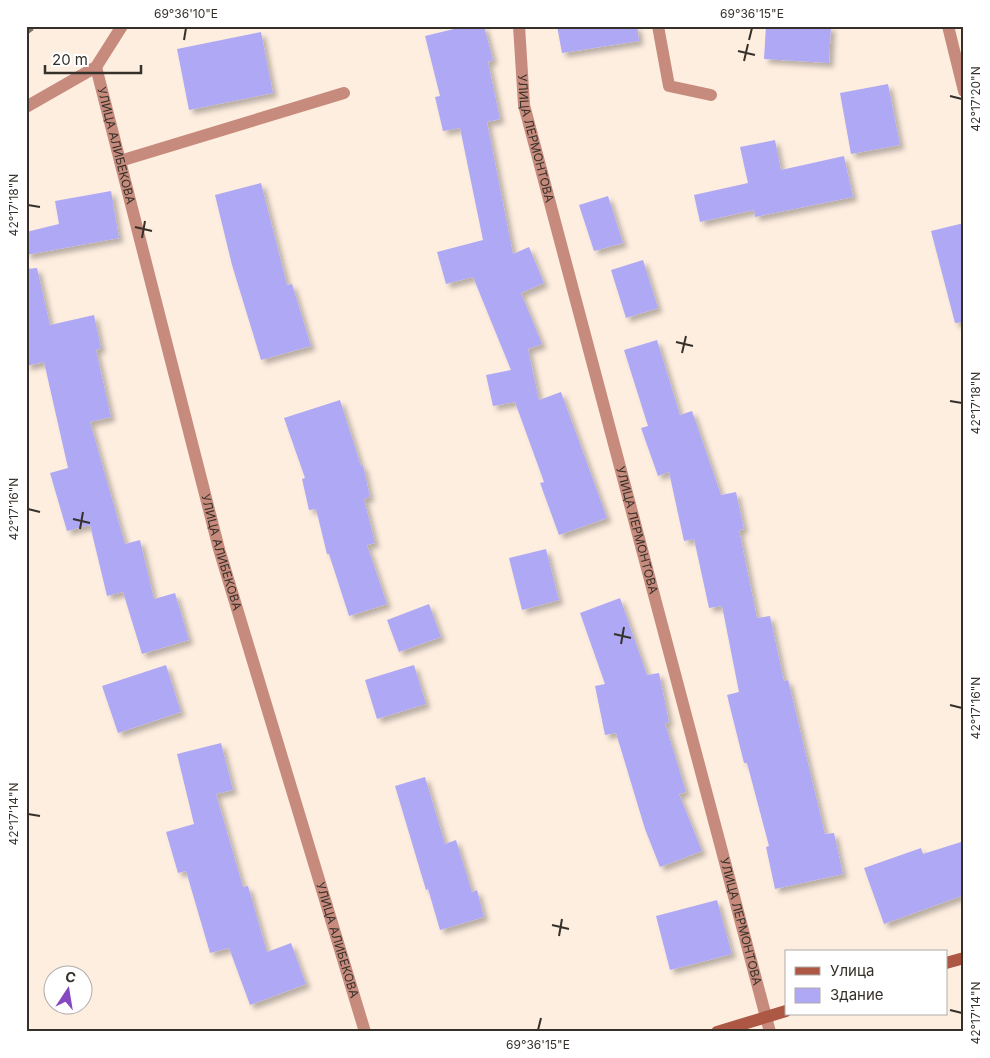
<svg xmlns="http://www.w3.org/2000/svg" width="990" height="1058" font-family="Inter,sans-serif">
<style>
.building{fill:#afa9f5;filter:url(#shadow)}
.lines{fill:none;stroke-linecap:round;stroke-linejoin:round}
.lane{stroke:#c68b7d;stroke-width:12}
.street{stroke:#c68b7d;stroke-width:12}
.secondary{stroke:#ac5845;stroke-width:12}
.rail{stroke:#7e746b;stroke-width:4;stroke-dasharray:8 4;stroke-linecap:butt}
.ticks{fill:none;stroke:#36302a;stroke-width:2}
.labels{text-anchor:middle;stroke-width:4;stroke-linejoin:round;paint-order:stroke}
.street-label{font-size:12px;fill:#36302a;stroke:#fff}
.neatline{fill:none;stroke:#36302a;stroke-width:2}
.ticks-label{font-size:12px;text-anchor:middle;fill:#36302a}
</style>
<defs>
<filter id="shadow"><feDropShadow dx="4.5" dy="4.5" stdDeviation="2.5" flood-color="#0004"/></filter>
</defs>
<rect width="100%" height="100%" fill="#feeee0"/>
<!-- building -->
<g class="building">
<polygon points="466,26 484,26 493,60 488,62 500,119 487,122 513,254 529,247 544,283 521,293 542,344 528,349 539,400 561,392 607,518 559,535 540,483 544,482 515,402 493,406 486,375 511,370 473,277 446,284 437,252 483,240 460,128 443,131 435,97 440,96 425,36"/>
<polygon points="557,26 637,26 639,41 562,53"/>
<polygon points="766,26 831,26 829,63 764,59"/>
<polygon points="261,32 273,93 189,110 177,49"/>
<polygon points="888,84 900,145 851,154 840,93"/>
<polygon points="775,140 781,170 844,156 853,197 755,217 754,210 700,222 694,195 748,183 740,147"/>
<polygon points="261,183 287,285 292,284 311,346 261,360 232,265 215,195"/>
<polygon points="111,191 119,238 26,255 26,232 59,224 55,201"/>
<polygon points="608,196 623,243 594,251 579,205"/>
<polygon points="964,223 964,322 955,323 931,231"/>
<polygon points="643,260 658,308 626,318 611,270"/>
<polygon points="37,268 50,325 94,315 101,348 96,350 111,417 90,422 125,544 140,540 154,599 175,593 189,640 142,654 123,592 107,596 90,525 67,531 50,473 68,468 44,362 26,366 26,269"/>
<polygon points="657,340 680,415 692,411 721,495 736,492 744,529 739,530 757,618 770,616 784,681 788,680 825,834 834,833 843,874 775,889 766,847 769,846 747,763 744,763 727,695 739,692 722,606 709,608 694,539 684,541 669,472 658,476 641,428 648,426 624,350"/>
<polygon points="340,400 361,466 363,465 370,497 364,499 375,543 367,545 387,604 349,616 329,554 327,554 316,509 309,510 302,479 305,478 284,418"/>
<polygon points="546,549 559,600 522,610 509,558"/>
<polygon points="620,598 647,675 659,673 669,722 665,723 686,792 679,794 702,851 660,867 645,829 616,733 605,735 595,686 605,684 580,613"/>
<polygon points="429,604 441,637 399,652 387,620"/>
<polygon points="166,665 181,712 118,733 102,686"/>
<polygon points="414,665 426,704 377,719 365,680"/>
<polygon points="221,743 233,790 216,794 243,887 248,886 267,952 291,943 306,984 250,1005 229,948 210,953 186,871 178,873 166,832 194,824 177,754"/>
<polygon points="425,777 445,844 456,840 472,892 477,890 484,917 440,930 428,889 426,890 395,786"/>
<polygon points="964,841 964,895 884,924 864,868 921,848 923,854"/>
<polygon points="717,900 732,954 670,970 656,916"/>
</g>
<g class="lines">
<!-- lane -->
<g class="lane">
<polyline points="658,26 669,86 711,95"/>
<polyline points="120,161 344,93"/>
</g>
<!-- street -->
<g class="street">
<path id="s1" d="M519,26L524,105L770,1032"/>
<polyline points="948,26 964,91"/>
<path id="s2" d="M96,67L219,549L365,1032"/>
<polyline points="26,107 96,67 122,26"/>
</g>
<!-- secondary -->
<g class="secondary">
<polyline points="946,963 964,958"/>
<polyline points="717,1032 786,1011"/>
</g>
<!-- rail -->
<polyline class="rail" points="26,33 36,26"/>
</g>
<!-- ticks -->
<path class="ticks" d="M184,40L186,28M749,40L752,28M738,51L755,55M744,61L748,44M950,96L962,99M28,205L40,207M135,227L152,231M142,238L145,221M676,342L693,346M682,353L686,336M950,401L962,403M28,509L40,512M73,519L90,523M80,529L83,512M614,634L631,638M621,644L624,627M950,705L962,708M28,814L40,816M552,925L569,929M559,936L562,919M950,1010L962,1013M538,1030L541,1018"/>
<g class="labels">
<!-- street labels -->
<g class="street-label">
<text dy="4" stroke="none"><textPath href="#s1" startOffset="114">УЛИЦА ЛЕРМОНТОВА</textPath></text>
<text dy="4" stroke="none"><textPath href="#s2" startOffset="81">УЛИЦА АЛИБЕКОВА</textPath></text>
<text dy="4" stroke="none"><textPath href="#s1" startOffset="519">УЛИЦА ЛЕРМОНТОВА</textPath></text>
<text dy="4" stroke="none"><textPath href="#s2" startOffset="501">УЛИЦА АЛИБЕКОВА</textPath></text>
<text dy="4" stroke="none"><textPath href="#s1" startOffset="924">УЛИЦА ЛЕРМОНТОВА</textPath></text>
<text dy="4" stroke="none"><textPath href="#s2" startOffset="906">УЛИЦА АЛИБЕКОВА</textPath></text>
</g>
</g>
<!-- border -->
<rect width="990" height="1058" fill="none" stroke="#ffffff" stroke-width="55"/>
<!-- legend -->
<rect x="785" y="950" width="162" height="65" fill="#ffffff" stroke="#afacaa"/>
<rect x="795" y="967" width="25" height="8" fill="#ac5845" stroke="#afacaa"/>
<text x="830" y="976" font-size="15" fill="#36302a">Улица</text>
<rect x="795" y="988" width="25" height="15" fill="#afa9f5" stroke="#afacaa"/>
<text x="830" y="1000" font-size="15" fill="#36302a">Здание</text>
<!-- north arrow -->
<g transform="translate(68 990) rotate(12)"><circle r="24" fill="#ffffff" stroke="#afacaa"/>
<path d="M0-4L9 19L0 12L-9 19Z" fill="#8648be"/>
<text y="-8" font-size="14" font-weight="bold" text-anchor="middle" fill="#36302a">С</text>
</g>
<!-- scale -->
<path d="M45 65v8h96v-8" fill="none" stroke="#36302a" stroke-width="2.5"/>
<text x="52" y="65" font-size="15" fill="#36302a" stroke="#ffffff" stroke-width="4" paint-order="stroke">20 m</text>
<rect x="28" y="28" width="934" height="1002" class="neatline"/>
<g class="ticks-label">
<text x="186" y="18">69°36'10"E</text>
<text x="752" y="18">69°36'15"E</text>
<text transform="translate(976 99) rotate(-90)" y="4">42°17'20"N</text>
<text transform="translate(14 205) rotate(-90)" y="4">42°17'18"N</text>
<text transform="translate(976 403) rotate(-90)" y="4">42°17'18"N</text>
<text transform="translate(14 509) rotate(-90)" y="4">42°17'16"N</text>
<text transform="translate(976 708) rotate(-90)" y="4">42°17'16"N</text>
<text transform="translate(14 814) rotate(-90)" y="4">42°17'14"N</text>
<text transform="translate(976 1013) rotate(-90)" y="4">42°17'14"N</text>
<text x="538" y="1049">69°36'15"E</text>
</g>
</svg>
